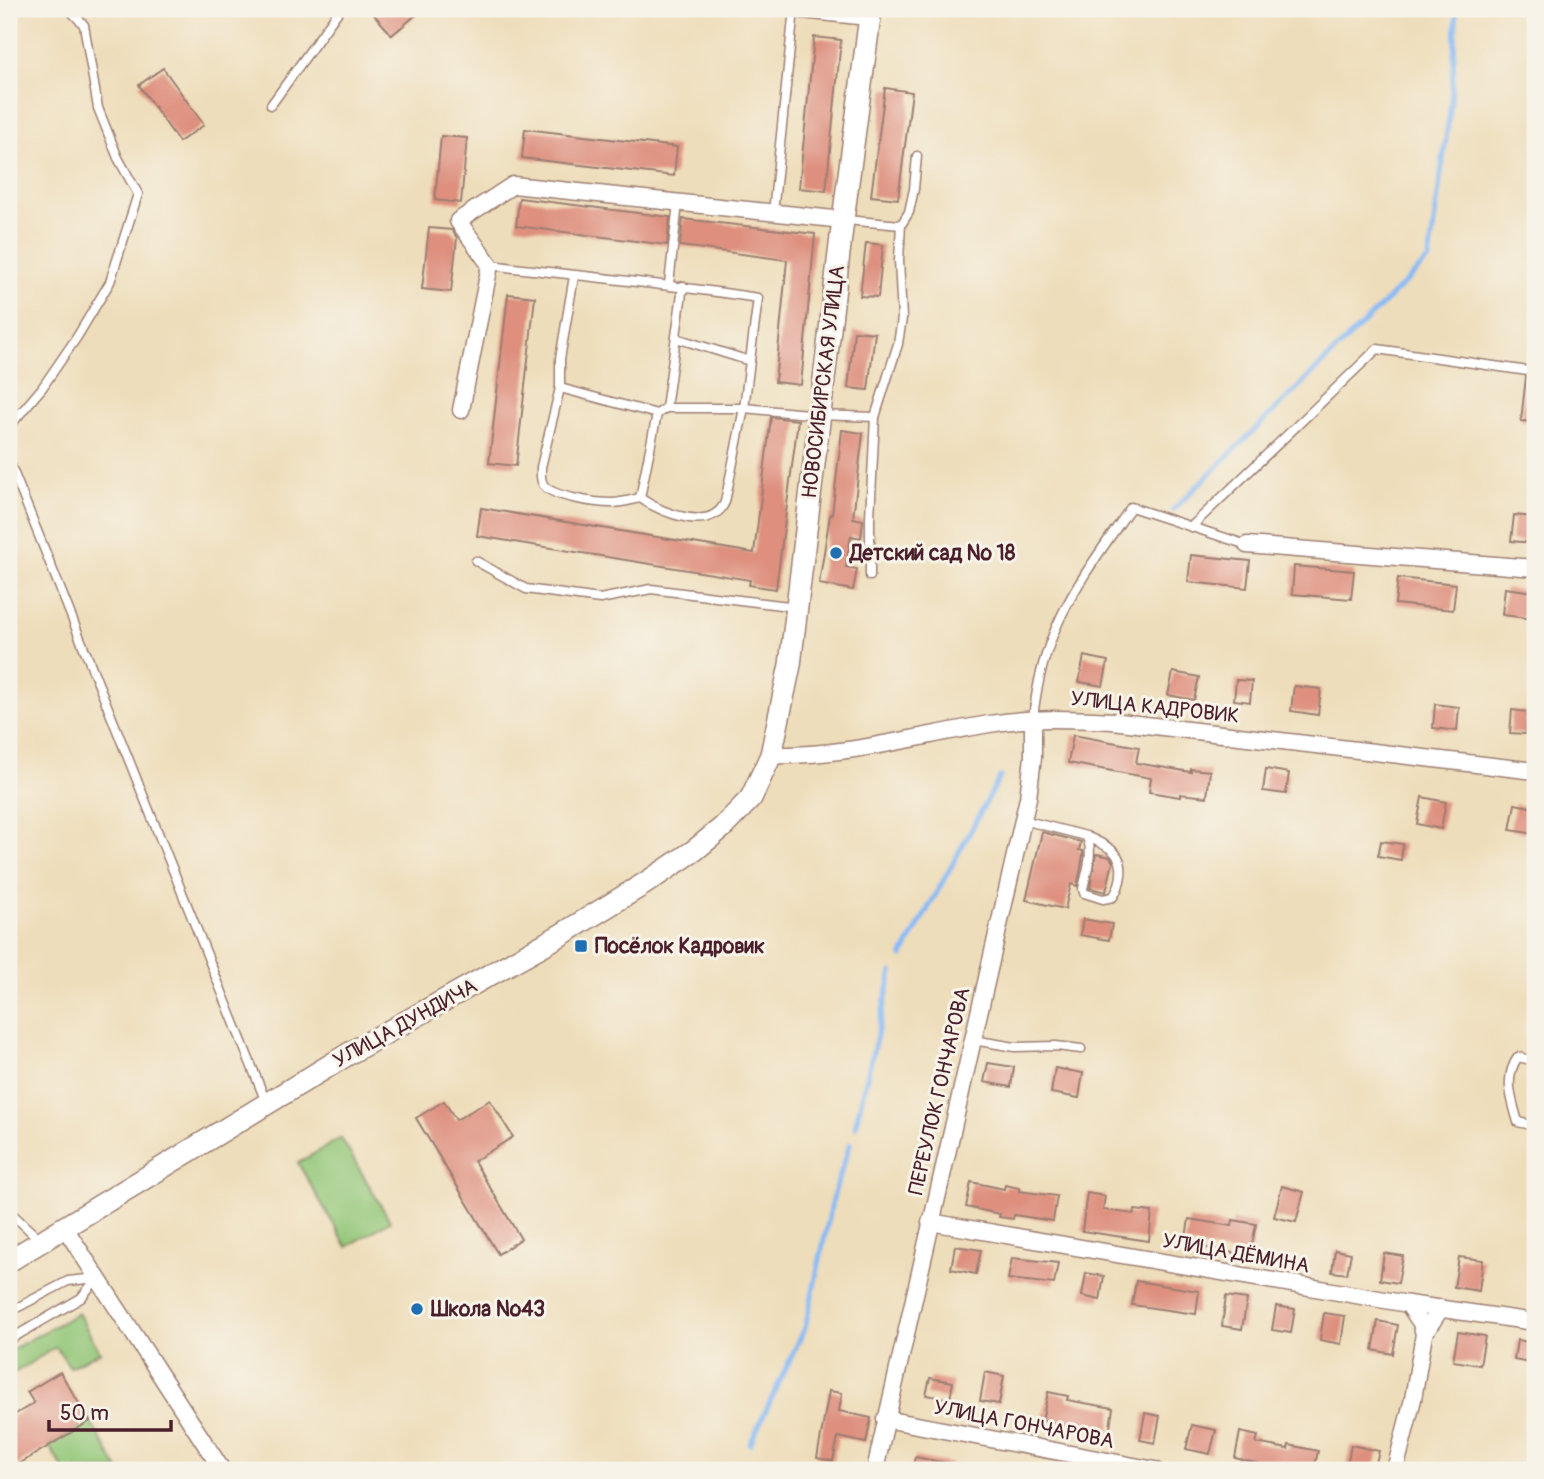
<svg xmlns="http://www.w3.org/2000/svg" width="1544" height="1479" font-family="Pangolin,sans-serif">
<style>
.green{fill:#92c677;stroke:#6e7251;stroke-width:2}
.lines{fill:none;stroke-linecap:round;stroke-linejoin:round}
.stream{stroke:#87baf5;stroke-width:5}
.building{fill:#de8f7e}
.service-casing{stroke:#9c7e72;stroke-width:11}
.minor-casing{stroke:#9c7e72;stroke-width:19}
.secondary-casing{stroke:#9c7e72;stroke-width:24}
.service{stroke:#fff;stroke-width:8}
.minor{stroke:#fff;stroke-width:16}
.secondary{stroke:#fff;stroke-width:21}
.poi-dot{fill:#1f6fb2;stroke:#f7f3e8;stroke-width:2.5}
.labels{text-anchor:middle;stroke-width:6;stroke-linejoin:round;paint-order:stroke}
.street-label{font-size:21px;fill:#4a1f2b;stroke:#f7f3e8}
.poi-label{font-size:21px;font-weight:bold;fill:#4a1f2b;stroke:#f7f3e8;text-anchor:start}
</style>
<rect width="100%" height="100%" fill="#f7f3e8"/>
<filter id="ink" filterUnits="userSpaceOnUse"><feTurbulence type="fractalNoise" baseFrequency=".0143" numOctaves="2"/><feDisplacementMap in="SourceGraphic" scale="14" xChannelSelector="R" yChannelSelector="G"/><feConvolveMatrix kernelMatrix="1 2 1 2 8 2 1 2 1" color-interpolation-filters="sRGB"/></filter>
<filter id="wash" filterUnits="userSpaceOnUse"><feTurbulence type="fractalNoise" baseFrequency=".00686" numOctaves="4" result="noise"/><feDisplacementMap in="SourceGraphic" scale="28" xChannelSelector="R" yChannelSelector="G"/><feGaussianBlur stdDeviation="1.57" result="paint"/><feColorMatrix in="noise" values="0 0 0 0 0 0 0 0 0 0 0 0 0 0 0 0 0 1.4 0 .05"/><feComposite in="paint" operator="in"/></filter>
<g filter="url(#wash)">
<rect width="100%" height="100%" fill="#eeddba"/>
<!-- green -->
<g class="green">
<polygon points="341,1138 390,1221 347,1247 298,1163"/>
<polygon points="78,1313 100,1352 70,1367 56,1347 9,1376 9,1351"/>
<polygon points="90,1421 119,1470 64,1470 49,1446"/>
</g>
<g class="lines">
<!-- stream -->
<g class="stream">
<polyline points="1173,510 1429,259 1451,103 1457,9"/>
<polyline points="902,956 1000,777"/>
<polyline points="855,1127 892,972"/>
<polyline points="750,1444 805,1328 834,1194 850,1144"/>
<polyline points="739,1470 743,1461"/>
</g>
</g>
<g id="blocks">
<!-- building -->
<g class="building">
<polygon points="369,9 423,9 392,35"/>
<polygon points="814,37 841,40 826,191 799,188"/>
<polygon points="163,68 204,125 179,142 139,85"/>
<polygon points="885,88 912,92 898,199 871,196"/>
<polygon points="525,129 677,147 674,176 522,158"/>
<polygon points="441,136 467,138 461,203 435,200"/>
<polygon points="519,198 670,217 667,245 516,226"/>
<polygon points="683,219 815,234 801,385 775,382 787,260 680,246"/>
<polygon points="429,228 452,230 457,238 451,292 422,289"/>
<polygon points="866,243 883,245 878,297 860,296"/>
<polygon points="508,294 535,297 516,466 489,463"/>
<polygon points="854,331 875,333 868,390 848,388"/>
<polygon points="1526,377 1535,378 1535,422 1521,421"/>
<polygon points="771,417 798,420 776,589 749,585 750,580 477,536 481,508 754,553"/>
<polygon points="842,430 863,433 853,518 863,520 861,538 851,536 846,567 857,569 853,590 819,584 830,514 832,515"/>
<polygon points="1514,515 1535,517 1535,543 1511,541"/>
<polygon points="1191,555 1250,561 1247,588 1188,582"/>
<polygon points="1294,566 1354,571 1351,599 1292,594"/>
<polygon points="1398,578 1456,584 1453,610 1395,604"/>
<polygon points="1505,588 1535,592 1535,619 1502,615"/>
<polygon points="1084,656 1108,661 1103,686 1079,682"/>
<polygon points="1173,672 1199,677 1194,700 1168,695"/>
<polygon points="1236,680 1252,681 1250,702 1234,700"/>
<polygon points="1294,686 1321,689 1318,715 1291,711"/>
<polygon points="1435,704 1459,707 1457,731 1433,728"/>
<polygon points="1512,710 1528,712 1526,734 1510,733"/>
<polygon points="1073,735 1139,747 1136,763 1191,772 1191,769 1210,771 1207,797 1180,794 1180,797 1149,792 1151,778 1068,763"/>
<polygon points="1266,769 1289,773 1286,794 1263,791"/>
<polygon points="1422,797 1446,802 1441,829 1417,824"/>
<polygon points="1515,804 1535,808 1535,834 1510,830"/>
<polygon points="1042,832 1081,842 1079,850 1083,851 1083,855 1081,868 1077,886 1071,884 1065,909 1026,900"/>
<polygon points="1381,841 1403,844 1401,860 1378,856"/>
<polygon points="1096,854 1110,857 1113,862 1106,892 1090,888"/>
<polygon points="1083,919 1112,924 1109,940 1080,935"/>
<polygon points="988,1063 1014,1067 1011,1087 984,1082"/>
<polygon points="1055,1068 1083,1073 1079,1098 1051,1093"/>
<polygon points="490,1100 513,1137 474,1161 521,1239 498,1254 416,1118 444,1101 456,1120"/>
<polygon points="971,1182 1004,1189 1005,1185 1019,1188 1019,1191 1057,1196 1053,1221 1014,1215 1013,1219 999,1217 1000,1214 966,1207"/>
<polygon points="1282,1186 1304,1192 1296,1222 1274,1217"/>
<polygon points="1087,1193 1105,1196 1103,1210 1134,1214 1135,1210 1152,1212 1149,1241 1082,1231"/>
<polygon points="1189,1219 1232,1226 1233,1220 1256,1224 1250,1256 1185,1244"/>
<polygon points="955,1246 981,1250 976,1274 951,1269"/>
<polygon points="1335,1250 1351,1253 1347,1274 1332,1272"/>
<polygon points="1384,1253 1403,1256 1398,1283 1380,1280"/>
<polygon points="1459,1257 1483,1260 1479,1291 1454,1287"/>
<polygon points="1012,1258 1058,1263 1054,1284 1008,1279"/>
<polygon points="1086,1273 1104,1276 1100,1300 1082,1296"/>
<polygon points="1136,1281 1199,1291 1196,1314 1132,1305"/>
<polygon points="1226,1296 1247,1299 1242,1329 1222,1326"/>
<polygon points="1276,1306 1295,1309 1291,1333 1272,1330"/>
<polygon points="1324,1313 1345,1316 1341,1344 1320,1340"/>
<polygon points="1378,1321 1398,1325 1393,1354 1373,1350"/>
<polygon points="1458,1332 1485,1336 1480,1365 1453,1361"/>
<polygon points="1517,1340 1535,1343 1535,1364 1514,1360"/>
<polygon points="60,1372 90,1421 9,1470 9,1418 34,1403 27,1392"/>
<polygon points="985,1372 1004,1376 999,1404 980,1401"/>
<polygon points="930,1378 953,1382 950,1399 926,1395"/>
<polygon points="829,1391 842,1393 839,1411 871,1418 866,1443 838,1437 833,1461 817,1458"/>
<polygon points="1048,1392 1068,1396 1067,1400 1113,1408 1109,1434 1042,1421"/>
<polygon points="1145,1413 1160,1416 1155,1443 1140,1440"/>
<polygon points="1192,1425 1216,1430 1210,1454 1186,1449"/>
<polygon points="1240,1432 1258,1436 1256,1443 1288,1449 1289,1445 1318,1451 1314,1470 1284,1470 1235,1458"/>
<polygon points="1351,1445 1379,1451 1374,1470 1346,1470"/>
<polygon points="915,1457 952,1464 951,1470 912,1470"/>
</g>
</g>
</g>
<g filter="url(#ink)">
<use href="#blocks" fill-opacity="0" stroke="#9c7e72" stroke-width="2"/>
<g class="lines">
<defs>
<g id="service">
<polyline points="793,13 867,21"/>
<polyline points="271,105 340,9"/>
<polyline points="773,213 794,9"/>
<polyline points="846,220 901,225"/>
<path d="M490,265C579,276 669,284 758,298L744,408L725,502C711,534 661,512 640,498C631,500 621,503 612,503C597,503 550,497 543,484C540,479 541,473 541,467L560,388V359L574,276"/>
<polyline points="669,284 678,203"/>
<polyline points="676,338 750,361"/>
<polyline points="560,388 657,414"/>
<polyline points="666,408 683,286"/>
<polyline points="9,427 42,388 77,337 110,282 138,194 118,158 98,108 84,25 69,9"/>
<polyline points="9,461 266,1102"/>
<polyline points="640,498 657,414 666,408 744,408 819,415 875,417"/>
<polyline points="1191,527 1377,349 1535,372"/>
<polyline points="476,561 526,589 600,599 651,589 797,607"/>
<polyline points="870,576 870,517 875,417 898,344 902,318 899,260 901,225 909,212 914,189 917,156"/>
<path d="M1033,719C1042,627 1080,581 1131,507L1247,545"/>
<path d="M1023,820L1086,836C1095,851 1086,873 1083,889L1084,893L1103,899L1113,897C1118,890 1120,883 1121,875C1124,851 1105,845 1086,836"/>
<polyline points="973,1040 1015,1047 1056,1046 1081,1049"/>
<path d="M1535,1061L1518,1057C1503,1078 1512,1100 1518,1122L1535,1126"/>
<polyline points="9,1211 41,1241"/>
<polyline points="9,1312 68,1281 97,1278 81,1298 9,1340"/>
</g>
<g id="minor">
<polyline points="461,410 490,265 458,221 513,185 843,220"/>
<polyline points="1247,545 1535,568"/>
<path d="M771,755C844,757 917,736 989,724C1030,717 1071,719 1112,721L1535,771"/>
<polyline points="930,1222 1408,1304 1535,1322"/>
<polyline points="65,1228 222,1470"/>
<polyline points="1408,1304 1421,1323 1424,1334 1441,1308"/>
<polyline points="885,1419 1155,1470"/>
<polyline points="875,1470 1028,798 1033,757 1033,719"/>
<polyline points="1395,1470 1413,1399 1424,1334"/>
</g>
<polyline id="secondary" points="9,1261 350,1053 559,936 644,884 695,850 723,827 751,798 771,755 790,665 843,220 871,9"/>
</defs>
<!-- service casing -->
<use href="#service" class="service-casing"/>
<!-- minor casing -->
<use href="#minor" class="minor-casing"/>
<!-- secondary casing -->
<use href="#secondary" class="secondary-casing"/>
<!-- service -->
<use href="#service" class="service"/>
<!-- minor -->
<use href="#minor" class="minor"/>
<!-- secondary -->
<use href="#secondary" class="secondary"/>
</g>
</g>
<!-- markers -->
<g class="poi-dot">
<circle cx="836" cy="553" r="7"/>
<rect x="574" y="939" width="14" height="14" rx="3.5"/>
<circle cx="417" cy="1309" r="7"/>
</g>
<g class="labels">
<!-- street labels -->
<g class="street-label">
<text transform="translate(823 382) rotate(-83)" y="7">НОВОСИБИРСКАЯ УЛИЦА</text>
<text transform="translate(1155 707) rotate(6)" y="7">УЛИЦА КАДРОВИК</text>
<text transform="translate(405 1023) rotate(-29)" y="7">УЛИЦА ДУНДИЧА</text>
<text transform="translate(939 1091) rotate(-77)" y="7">ПЕРЕУЛОК ГОНЧАРОВА</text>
<text transform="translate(1236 1253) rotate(10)" y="7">УЛИЦА ДЁМИНА</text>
<text transform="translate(1024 1424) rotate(11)" y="7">УЛИЦА ГОНЧАРОВА</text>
</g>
<!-- poi labels -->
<g class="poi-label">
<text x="850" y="560">Детский сад № 18</text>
<text x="595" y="953">Посёлок Кадровик</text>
<text x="431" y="1316">Школа №43</text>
</g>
</g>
<!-- margin -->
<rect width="1544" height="1479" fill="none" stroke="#f7f3e8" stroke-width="35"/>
<!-- scale -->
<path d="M49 1420v10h122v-10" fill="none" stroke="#4a1f2b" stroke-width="3.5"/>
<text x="60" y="1420" font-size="21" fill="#4a1f2b" stroke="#f7f3e8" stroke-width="5" paint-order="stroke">50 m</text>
</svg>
